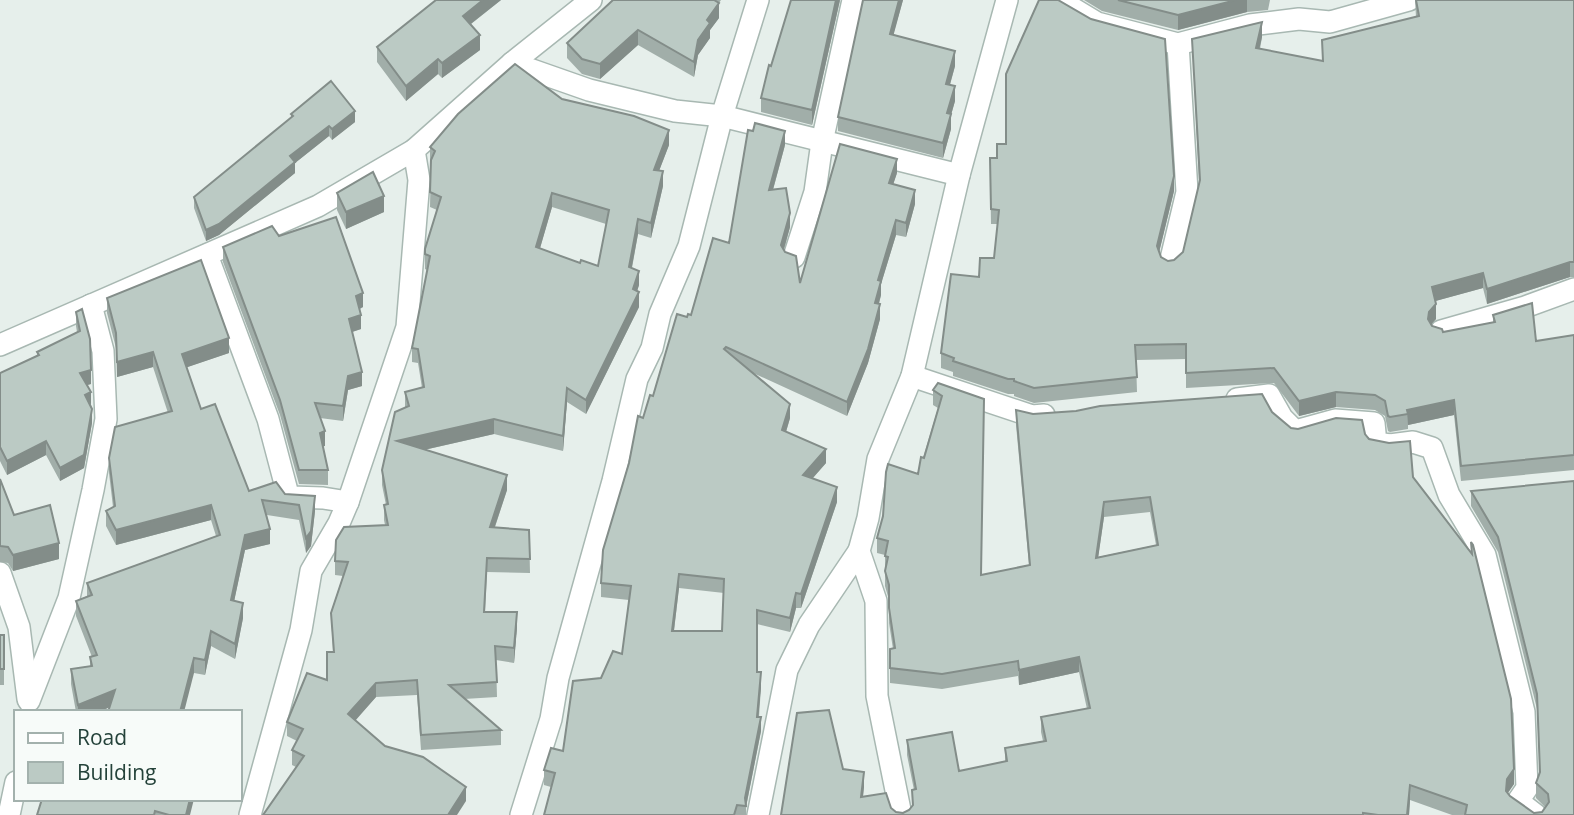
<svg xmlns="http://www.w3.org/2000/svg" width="1574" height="815" font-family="'Open Sans',sans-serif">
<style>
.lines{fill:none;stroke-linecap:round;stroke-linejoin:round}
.minor-casing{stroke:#a8b8b2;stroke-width:24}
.tertiary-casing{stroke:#a8b8b2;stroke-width:24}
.minor{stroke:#fff;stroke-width:21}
.tertiary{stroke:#fff;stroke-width:21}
.wall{fill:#a1aea9;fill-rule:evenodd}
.shaded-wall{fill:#838d89}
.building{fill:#bbcac4;stroke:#838d89;stroke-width:2;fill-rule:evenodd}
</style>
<rect width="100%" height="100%" fill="#e6efeb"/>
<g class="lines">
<defs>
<g id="minor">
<polyline points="1059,0 1097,23 1178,44 1250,25 1299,19 1330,22 1409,0"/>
<polyline points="512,63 589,90 675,111 722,116 959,175"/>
<polyline points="207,255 268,419 287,491 291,497 323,498 348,502"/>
<polyline points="794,257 815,192 822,142 853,0"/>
<polyline points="1170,263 1187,192 1178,44"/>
<polyline points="1441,331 1525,307 1574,289"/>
<polyline points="0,345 318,206 414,150 512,63 591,0"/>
<polyline points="912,376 1032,416 1044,415"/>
<polyline points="1237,399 1269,395 1282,418 1295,431 1335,420 1374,423 1376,443 1390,445 1413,442 1432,448 1449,495 1485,555 1524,712 1527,788 1518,801 1536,815"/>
<polyline points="0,573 19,627 28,699"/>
<polyline points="29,701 69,598 93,490 106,419 103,351 91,305"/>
<polyline points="9,815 16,782"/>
<polyline points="250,815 301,630 311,571 339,523 348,502 407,327 419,180 414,150"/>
<polyline points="521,815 551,719 558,678 613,481 637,379 652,348 660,314 689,246 722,116 758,0"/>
<polyline points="758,815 787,670 809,625 859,551"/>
</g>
<polyline id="tertiary" points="901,815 877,696 876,601 859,551 868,518 878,459 912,376 959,175 1007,0"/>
</defs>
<!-- minor casing -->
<use href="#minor" class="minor-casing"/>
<!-- tertiary casing -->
<use href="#tertiary" class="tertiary-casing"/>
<!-- minor -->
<use href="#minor" class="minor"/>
<!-- tertiary -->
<use href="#tertiary" class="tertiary"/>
</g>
<!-- wall -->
<g class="wall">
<polygon points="436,0 501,0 471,24 480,50 442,78 438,74 406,101 377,62 377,47"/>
<polygon points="613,0 721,0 719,3 719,18 710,30 710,38 698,55 694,77 638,45 600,79 582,74 567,58 567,43"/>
<polygon points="840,0 812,125 761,112 761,98 771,66"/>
<polygon points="863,0 903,0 893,35 955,66 950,85 955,101 951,115 951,129 943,158 838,131 838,117"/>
<polygon points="1084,0 1270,0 1268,10 1247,12 1178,30 1102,11"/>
<polygon points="1415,0 1574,0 1574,277 1570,277 1487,304 1483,288 1435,301 1436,319 1431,324 1432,326 1443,332 1493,322 1493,315 1536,341 1574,335 1574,470 1461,481 1454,415 1408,425 1408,429 1390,432 1388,431 1385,416 1375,410 1336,407 1299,416 1274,383 1186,388 1186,359 1136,360 1137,392 1034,403 1014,396 1014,394 1008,394 953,376 953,372 941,368 941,353 979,277 994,258 998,224 991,224 990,158 997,158 1006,144 1174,191 1159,252 1161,257 1168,261 1174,260 1183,252 1199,183 1192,39 1262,37 1260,49 1323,61 1322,40 1416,17"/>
<path d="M562,99L669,145L659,171L663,186L651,238L638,234L632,268L639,285L637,291L639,307L586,414L567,402L563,451L494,434L424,450L507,490L495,527L529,530L530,573L487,572L485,612L517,627L514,663L496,660L497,697L464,699L501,730V745L421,750L417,695L376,697L355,720L385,746L466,801L296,767L292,765V750L297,741L287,736V722L327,680L333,652L331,613L343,576L335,575V561L385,525L384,520V505H386L382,485V470L405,407V392L422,388L418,363L412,362V348L427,270L425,269V249L437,210L430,207L431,163L430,162V147ZM552,207L606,224L598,266L580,263L540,248Z"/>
<polygon points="291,114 355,122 332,140 329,136 295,163 295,173 219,235 206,241 194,208 194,197 291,118"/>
<path d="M785,145L773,190L790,227L784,250L800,283L897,173L893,184L915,204L906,237L896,235L881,284V295L879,304L880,319L868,363L847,416L753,373L790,418L786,432L826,463L813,478L837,502L801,608H796L790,632L757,624V672L761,687L759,717L761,731L746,807V815H544L551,787L544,785V770L563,751L601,678L622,654L629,600L601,597V583L643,418L687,317L691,315L729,243ZM679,588L724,593L722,631H674Z"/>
<polygon points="337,193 384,212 346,229 337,210"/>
<polygon points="279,236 363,307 360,309 361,329 352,332 362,386 348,390 343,421 320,418 325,446 323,446 328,470 328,485 299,484 280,415 223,262 223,247"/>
<polygon points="107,298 229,353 187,367 201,409 249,491 285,494 315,511 311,546 306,553 299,520 267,515 270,544 245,550 234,601 243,618 235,659 211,646 205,675 194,673 98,712 76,712 71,684 71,669 90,666 90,657 92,657 76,616 76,601 87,596 87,583 216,536 211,520 116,545 106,526 106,511 113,507 109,473 109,458 168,413 153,367 117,377 116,348 107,313"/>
<polygon points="76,312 91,384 87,385 91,405 92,423 84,468 60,481 46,455 7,475 0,461 0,373 37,356 37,352 77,332 76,326"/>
<path d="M933,390L984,399L981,575L1029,565L1016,425V410L1033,414L1272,412L1291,428L1365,434L1413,477L1471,552V542L1514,784L1508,793L1510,796L1534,813L1542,812L1545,807L1536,798V783L1540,774L1537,709L1498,552L1471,506V491L1574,481V815H1452L1410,800L1409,815H781L843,769L864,787L863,797L891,808L896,812L903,813L909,810L912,806V790H914L907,755V740L959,771L1005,761V748L1043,741L1041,732V717L1087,709L1079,672L1019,685L1018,676L942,689L890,683V649H893L889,623V600L885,586V555L877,553V538L918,474L938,408L933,405ZM1150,512L1156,545L1098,557L1104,517Z"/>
<polygon points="0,479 14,515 59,559 13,571 8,563 0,562"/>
<rect x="0" y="635" width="4" height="50"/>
<polygon points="42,799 190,815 37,815"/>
</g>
<!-- shaded-wall -->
<g class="shaded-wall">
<polygon points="483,0 501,0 463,30 463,16"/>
<polygon points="836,0 840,0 812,125 812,110"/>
<polygon points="899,0 903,0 890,48 890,34"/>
<polygon points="1236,0 1247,0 1247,12 1178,30 1178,15"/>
<polygon points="719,3 719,18 710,30 710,38 698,55 694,77 694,62 698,40 707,20"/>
<polygon points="1262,22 1262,37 1256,63 1256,48"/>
<polygon points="638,30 638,45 600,79 600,64"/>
<polygon points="480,35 480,50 442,78 442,63"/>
<polygon points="955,51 955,66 946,98 946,84"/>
<polygon points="438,59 438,74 406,101 406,86"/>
<polygon points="955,86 955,101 951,115 951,129 943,158 943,143 947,113"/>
<polygon points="355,111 355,122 332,140 332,129"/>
<polygon points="329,126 329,136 295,163 295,173 219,235 206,241 206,230 290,156"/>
<polygon points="669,130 669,145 654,184 654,170"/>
<polygon points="785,131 785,145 769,204 769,190"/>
<polygon points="897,159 897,173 889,197 889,183"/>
<polygon points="663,171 663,186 651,238 651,223"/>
<polygon points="1174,176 1174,191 1157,261 1157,246"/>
<polygon points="915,190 915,204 906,237 906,223"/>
<polygon points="552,193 552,207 536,262 536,247"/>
<polygon points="384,196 384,212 346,229 346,212"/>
<polygon points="790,213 790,227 781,259 781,245"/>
<polygon points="638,219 638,234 629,282 629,267"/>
<polygon points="896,220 896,235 881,284 881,295 875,317 875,303 878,280"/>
<polygon points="1570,262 1570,277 1487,304 1487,289"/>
<polygon points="639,271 639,285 633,304 633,289"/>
<polygon points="1483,273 1483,288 1432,302 1432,287"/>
<polygon points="639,292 639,307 586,414 586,400"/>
<polygon points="363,293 363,307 356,310 356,296"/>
<polygon points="880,304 880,319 868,363 847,416 847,402"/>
<polygon points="1436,304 1436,319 1429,327 1429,312"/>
<polygon points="361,315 361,329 349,333 349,319"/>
<polygon points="229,338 229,353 182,369 182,354"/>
<polygon points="153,352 153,367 117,377 117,362"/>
<polygon points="91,370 91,384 80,387 80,373"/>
<polygon points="362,372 362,386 348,390 343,421 343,406 348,376"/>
<polygon points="567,388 567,402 563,451 563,436"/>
<polygon points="91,392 91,405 85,395"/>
<polygon points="1336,392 1336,407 1299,416 1299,401"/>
<polygon points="1454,400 1454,415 1408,425 1407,410"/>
<polygon points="790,404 790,418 782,445 782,430"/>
<polygon points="92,409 92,423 84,468 60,481 60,468"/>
<polygon points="494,419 494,434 397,456 397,441"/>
<polygon points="325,431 325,446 320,447 320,433"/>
<polygon points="46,441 46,455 7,475 7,461"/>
<polygon points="826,449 826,463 803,489 803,475"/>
<polygon points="507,475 507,490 490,541 490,527"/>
<polygon points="837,487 837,502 801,608 801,594"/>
<polygon points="315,496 315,511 311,546 306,553 306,538"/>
<polygon points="1104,502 1104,517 1096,573 1096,558"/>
<polygon points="211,505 211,520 116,545 116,530"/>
<polygon points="270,529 270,544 245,550 231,616 231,600 245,535"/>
<polygon points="59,543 59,559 13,571 13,555"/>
<polygon points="679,574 679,588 672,646 672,631"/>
<polygon points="796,593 796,608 790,632 790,618"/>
<polygon points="243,603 243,618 235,659 235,644"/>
<polygon points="517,612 517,627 514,663 514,648"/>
<polygon points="211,631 211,646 205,675 205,660"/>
<polygon points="1079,657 1079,672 1019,685 1019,670"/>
<polygon points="194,658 194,673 184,712 180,712"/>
<polygon points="761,672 761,687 757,731 757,717"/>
<polygon points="376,683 376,697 348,729 348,714"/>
<polygon points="115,690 115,705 98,712 78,712 78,705"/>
<polygon points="761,717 761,731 746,807 745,798"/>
<polygon points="1514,769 1514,784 1507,794 1506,791 1507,779"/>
<polygon points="864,772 864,787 861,812 861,797"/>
<polygon points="1410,785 1410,800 1409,815 1407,815"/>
<polygon points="466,787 466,801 457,815 448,815"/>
<polygon points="190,799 194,799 190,815 186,815"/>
</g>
<!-- building -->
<g class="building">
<polygon points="436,0 483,0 463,16 480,35 442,63 438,59 406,86 377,47"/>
<polygon points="613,0 714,0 719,3 707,20 710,23 698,40 694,62 638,30 600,64 582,59 567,43"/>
<polygon points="791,0 836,0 812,110 761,98 769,65 771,66"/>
<polygon points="863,0 899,0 890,34 955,51 946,84 955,86 947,113 951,114 943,143 838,117"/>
<polygon points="1039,0 1058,0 1091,19 1165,39 1174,176 1157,246 1161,257 1168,261 1174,260 1183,252 1200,180 1192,39 1262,22 1256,48 1323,61 1322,40 1419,16 1416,0 1574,0 1574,262 1570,262 1487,289 1483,273 1432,287 1436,304 1429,312 1428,319 1432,326 1442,329 1443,332 1495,322 1493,315 1532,303 1536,341 1574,335 1574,455 1461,466 1454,400 1407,410 1408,414 1390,417 1388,416 1385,401 1375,395 1336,392 1299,401 1274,368 1186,373 1186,344 1135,345 1137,377 1034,388 1014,381 1014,379 1008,379 953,361 954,358 941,353 951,274 979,277 980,258 994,258 999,210 991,209 990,158 997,158 997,144 1006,144 1006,74"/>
<polygon points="1118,0 1236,0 1178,15"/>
<path d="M515,64L562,99L634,116L669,130L654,170L663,171L651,223L638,219L629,267L639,271L633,289L639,292L586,400L567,388L563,436L494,419L397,441L507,475L490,527L529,530L530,559L487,558L484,612H517L514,648L495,646L497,682L449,685L501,730L421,735L417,680L376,683L348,714L385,746L423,757L466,787L448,815H263L304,756L292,750L303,729L287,722L307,673L327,680V652H334L331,613L348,562L335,561L336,540L344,527L388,525L384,505L388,504L382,470L395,412L409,406L405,392L424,387L418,349L412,348L430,256L425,254V249L441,197L430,192L431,160L435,151L430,147L458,114ZM552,193L609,210L598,266L581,260L580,263L536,247Z"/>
<polygon points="331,81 355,111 332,129 329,126 290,156 295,162 219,224 206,230 194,197 293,116 291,114"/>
<path d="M755,123L785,131L769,190L786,188L790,213L781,245L785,252L796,256L800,283L840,144L897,159L889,183L915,190L906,223L896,220L878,280L881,281L875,303L880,304L868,349L847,402L726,347L724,349L790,404L782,430L826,449L803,475L837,487L801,594L796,593L790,618L757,610V672H761L757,717H761L745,798L746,806L737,805L734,815H544L555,773L544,770L551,748L563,751L573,681L601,678L613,651L622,654L631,586L601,583L603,550L629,463L638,416L643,418L650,395L653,396L677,314L687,317L688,314L691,315L713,238L729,243L748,130L753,131ZM679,574L724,579L722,631H672Z"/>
<polygon points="373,172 384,196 346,212 337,193"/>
<polygon points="336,217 363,293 356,296 361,315 349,319 362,372 348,376 343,406 315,403 325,431 320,433 328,470 299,470 280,400 223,247 272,226 279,236"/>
<polygon points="201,260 229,338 182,354 201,409 215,404 249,491 276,482 285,494 315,496 311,531 306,538 299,505 262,500 270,529 245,535 231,600 243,603 235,644 211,631 205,660 194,658 180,712 108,712 115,690 78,705 71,669 92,666 90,657 97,655 76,601 92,595 87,583 220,535 211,505 116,530 106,511 115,506 109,458 115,427 172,411 153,352 117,362 116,333 107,298"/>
<polygon points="82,309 90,339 91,370 80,373 91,392 85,395 92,409 84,455 60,468 46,441 7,461 0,447 0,373 39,355 37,352 80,331 76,312"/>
<path d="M938,383L984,399L981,575L1030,565L1016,410L1033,414L1076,411L1100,406L1262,394L1272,412L1291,428L1298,429L1336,418L1362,420L1365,434L1369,439L1389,443L1410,441L1413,477L1472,554L1471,542L1473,545L1511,699L1514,769L1507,779L1506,791L1510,796L1534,813L1542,812L1549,802L1548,794L1536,783L1540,772L1537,694L1498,537L1471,491L1574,481V815H1465L1467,805L1410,785L1407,815H1378L1363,813V815H781L797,713L829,710L843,769L864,772L861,797L886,793L891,808L896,812L903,813L909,810L913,805L912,790L916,789L907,740L952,732L959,771L1007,761L1005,748L1046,741L1041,717L1090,708L1079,657L1019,670L1018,661L942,674L890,668V649L895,648L889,608V585L885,571L888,557L885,556L888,541L877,538L883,516L886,472L888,464L918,474L921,457L924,458L942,396L933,390ZM1150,497L1158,545L1096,558L1104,502Z"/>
<polygon points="0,479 14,515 50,505 59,543 13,555 8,547 0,546"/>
<rect x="0" y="635" width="4" height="34"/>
<polygon points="42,799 190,799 186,815 169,815 155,811 154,815 37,815"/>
</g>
<!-- legend -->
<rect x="14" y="710" width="228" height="91" fill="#f7fbf9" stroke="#a3b1ad" stroke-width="2"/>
<rect x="28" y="733" width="35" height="10" fill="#ffffff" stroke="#a3b1ad" stroke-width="2"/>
<text x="77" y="745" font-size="21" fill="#24423a">Road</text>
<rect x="28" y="762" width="35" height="21" fill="#bbcac4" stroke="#a3b1ad" stroke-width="2"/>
<text x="77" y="780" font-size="21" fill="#24423a">Building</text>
</svg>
